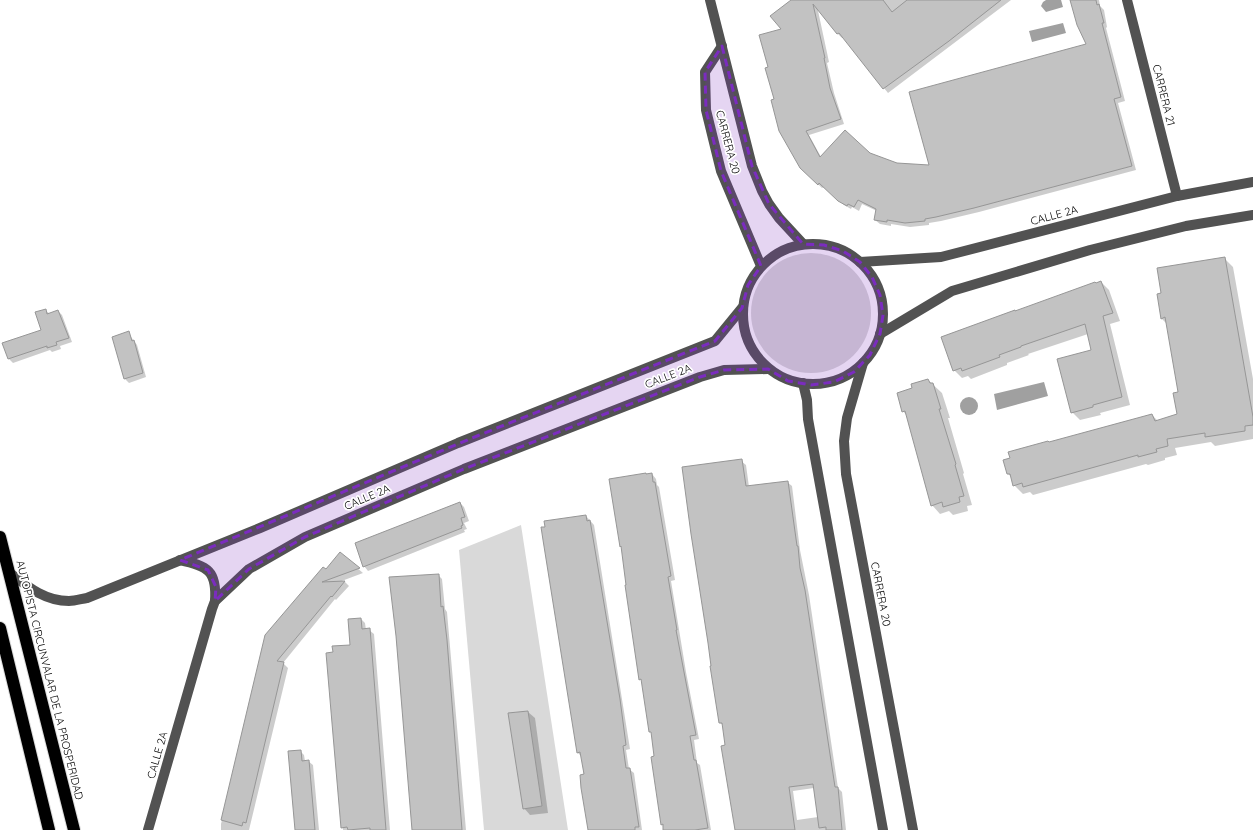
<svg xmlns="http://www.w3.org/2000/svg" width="1253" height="830" font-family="Quicksand,sans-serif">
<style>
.green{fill:#d9d9d9}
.water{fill:#a0a0a0}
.shadow{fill:#0003;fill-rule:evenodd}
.building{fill:#c2c2c2;stroke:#969696}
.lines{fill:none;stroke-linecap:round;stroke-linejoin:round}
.highway-casing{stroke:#dbdbdb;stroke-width:14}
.minor{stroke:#525252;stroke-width:10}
.highway{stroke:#000;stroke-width:12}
.marked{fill:#7b2cbf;fill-opacity:0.2;stroke:#7b2cbf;stroke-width:3;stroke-dasharray:8 5;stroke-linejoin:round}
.labels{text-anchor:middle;stroke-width:3.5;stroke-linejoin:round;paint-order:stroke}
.street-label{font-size:11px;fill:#000;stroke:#fff}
</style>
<rect width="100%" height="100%" fill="#fff"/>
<!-- green -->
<g class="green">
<circle cx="811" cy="313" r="60"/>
<polygon points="521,525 568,830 484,830 459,550"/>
</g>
<!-- water -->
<g class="water">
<polygon points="1046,0 1061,0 1063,7 1046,12 1041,6 1043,2"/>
<polygon points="1063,23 1066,33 1032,42 1029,31"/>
<polygon points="1044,382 1048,396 997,410 994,394"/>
<circle cx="969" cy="406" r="9"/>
</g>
<!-- shadow -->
<g class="shadow">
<polygon points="791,0 1011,0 888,93 843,37 842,38 838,34 817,6 829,62 827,63 834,93 844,124 809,135 821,157 869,154 897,164 931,166 1087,45 1072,0 1099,0 1100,6 1104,10 1107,27 1106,28 1125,101 1118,103 1136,170 979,212 941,221 929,223 929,225 910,227 891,224 891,226 880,224 875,220 877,211 862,204 859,211 852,207 851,209 844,205 824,187 822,188 801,168 775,100 769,68"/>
<polygon points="1224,258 1233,267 1253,379 1253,439 1215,446 1211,442 1175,448 1177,455 1165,458 1165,460 1148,465 1146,464 1033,495 1030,492 1023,494 1014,485 1012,477 1008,474 1049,443 1152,415 1158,421 1178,415 1179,393 1167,324 1162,319 1158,295 1163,294"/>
<polygon points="1101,282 1109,290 1120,321 1110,324 1130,405 1100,413 1101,415 1080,420 1072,412 1092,351 1088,334 1028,354 1029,355 1007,363 1007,365 971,379 968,376 962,378 954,370 1016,312"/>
<polygon points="45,310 50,314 58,311 62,315 72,342 60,346 61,349 52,352 50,350 13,363 9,359 3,344 42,331"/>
<polygon points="128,333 137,345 146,377 129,383 125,379 113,338"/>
<polygon points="928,380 942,393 950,418 948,418 964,473 963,474 972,505 967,506 968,511 953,515 949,511 940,514 932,505 907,416 903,411 914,389"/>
<path d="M741,461L746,465L749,487L787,482L792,486L800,550L809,595L838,788L842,792L846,830H735L727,746L724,726L720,723ZM814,788L818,817L797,820L793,791Z"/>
<polygon points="652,474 656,479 657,485 659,487 675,580 671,581 686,672 699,739 694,740 697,763 700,765 711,830 664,830 662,824 652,733 650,731 642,681 640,679 622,548 621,546"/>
<polygon points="460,503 464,507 469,521 464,523 467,529 464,530 465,532 368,571 364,566"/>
<polygon points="586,516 594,525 630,749 626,750 629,769 634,773 642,830 589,830 582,757 577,752"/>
<polygon points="340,553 363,573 339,582 345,582 349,586 336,600 335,599 283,663 288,668 249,830 221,830 221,824 266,636 326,571"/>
<polygon points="438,575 442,579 445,609 447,612 466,830 413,830 391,578"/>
<polygon points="361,619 365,623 366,630 369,630 374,634 390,830 343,830 327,654 334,653 351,646"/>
<polygon points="528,712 535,718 548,813 530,815 524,808"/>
<polygon points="300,751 304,755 305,761 308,761 313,765 319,830 295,830"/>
</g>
<!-- building -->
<g class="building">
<polygon points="791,0 883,0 892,12 907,0 1001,0 949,41 883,89 839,33 837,34 813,4 825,58 824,58 830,88 841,119 806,131 820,157 845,130 870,153 897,163 929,165 909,92 1086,44 1077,25 1070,0 1096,0 1097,5 1099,4 1104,23 1102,23 1121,97 1114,99 1132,166 974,208 936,217 925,219 925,221 905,223 887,220 887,222 874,220 876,209 858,200 854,207 848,204 847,206 838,201 819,183 818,185 800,168 779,131 771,100 774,99 765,68 768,67 759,35 781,29 770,16"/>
<polygon points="1225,257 1253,417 1253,425 1245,426 1245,431 1205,437 1205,433 1167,439 1168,446 1156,449 1157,452 1138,457 1138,455 1023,487 1022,483 1013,486 1010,474 1007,474 1003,460 1010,458 1008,452 1048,441 1049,442 1152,414 1155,421 1177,414 1173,393 1178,392 1165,317 1161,319 1157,294 1161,293 1157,268"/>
<polygon points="1101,281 1113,313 1103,316 1122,397 1093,405 1093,407 1071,413 1057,359 1091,350 1085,324 1021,346 1021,347 999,355 1000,357 962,371 961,368 953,371 941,337 1015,310 1015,311 1095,282 1096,283"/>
<polygon points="46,309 47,314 58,310 69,338 56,342 57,345 47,348 47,346 8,359 2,343 41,330 35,312"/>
<polygon points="129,331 132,341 134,340 143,373 124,379 112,337"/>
<polygon points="928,379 930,383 933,383 941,409 939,409 956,464 955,465 964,496 959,497 960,502 943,507 942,502 931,506 905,411 902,412 897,393 912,388 911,384"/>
<polygon points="742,459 746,486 788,481 797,546 798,546 800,568 805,590 835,787 838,787 842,830 826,830 826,827 819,828 813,784 789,787 795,830 735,830 721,746 725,745 722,723 719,723 710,666 711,666 708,643 691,534 682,467"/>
<polygon points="646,473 646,474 652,473 653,482 655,482 671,576 668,577 677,630 676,630 696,735 690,736 694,760 696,760 708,828 695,830 663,830 663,824 661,825 651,757 654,756 651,732 649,732 641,679 639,680 625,585 626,585 621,546 620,547 609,479"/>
<polygon points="460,502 465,517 461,518 463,525 461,526 462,528 363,567 355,543"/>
<polygon points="586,515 587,521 590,520 620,699 626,745 623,746 626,768 630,768 639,827 635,827 635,830 588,830 581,788 580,775 584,774 580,752 577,753 543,540 541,527 545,527 544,521"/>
<polygon points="340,552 360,568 322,582 345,581 332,597 331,596 277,661 284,662 246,823 243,822 242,826 221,820 265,635 323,567 326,569"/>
<polygon points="439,574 441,607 443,606 447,640 462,830 412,830 396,636 389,577"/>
<polygon points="361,618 362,629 370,628 386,830 370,830 370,828 348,830 347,827 341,828 326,653 333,652 332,646 350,645 348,619"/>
<polygon points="528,711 542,806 523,809 508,713"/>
<polygon points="301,750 302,761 309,760 315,830 295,830 288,751"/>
</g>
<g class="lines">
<defs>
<g id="highway">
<polyline points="0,537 74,830"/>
<polyline points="0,628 49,830"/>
</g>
</defs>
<!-- highway casing -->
<use href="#highway" class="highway-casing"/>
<!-- minor -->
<g class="minor">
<polyline points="710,0 752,166 762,191 769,204 779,218 803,244"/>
<polyline points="1127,0 1177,196"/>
<polyline points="722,46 705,72 706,110 721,171 761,266"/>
<circle cx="813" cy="314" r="70"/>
<polyline points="860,262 941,257 1177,196 1253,182"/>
<polyline points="880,334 952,291 1090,250 1186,226 1253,215"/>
<polyline points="863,363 847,418 844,441 846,474 913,830"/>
<polyline points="803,383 807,400 808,419 883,830"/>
<path d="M180,560C208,566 217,571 215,601"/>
<path d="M10,573C28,587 45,601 69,601C75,601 81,599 87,598L260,528L458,443L715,341L742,308"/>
<polyline points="148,830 212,609 215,601 249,569 305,537 464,469 700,377 724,370 768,369"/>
</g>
<!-- highway -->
<use href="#highway" class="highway"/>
</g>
<!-- marked area -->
<path class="marked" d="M722,46L752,166L769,204L803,244L824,245L843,251L860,262L872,277L880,295L883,315L880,334L870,355L854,372L834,382L811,385L788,381L768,369L724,370L700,377L464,469L305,537L249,569L215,601L216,587L208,570L180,560L477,436L715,341L742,308L748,285L761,266L721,171L706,110L705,72Z"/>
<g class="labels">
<!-- street labels -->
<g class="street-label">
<text transform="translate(1164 95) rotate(76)" y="4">CARRERA 21</text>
<text transform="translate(728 142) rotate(75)" y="4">CARRERA 20</text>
<text transform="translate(1054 215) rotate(-15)" y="4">CALLE 2A</text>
<text transform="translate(668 376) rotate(-21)" y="4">CALLE 2A</text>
<text transform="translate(367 497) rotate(-23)" y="4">CALLE 2A</text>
<text transform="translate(881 594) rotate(79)" y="4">CARRERA 20</text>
<text transform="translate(50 680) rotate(76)" y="4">AUTOPISTA CIRCUNVALAR DE LA PROSPERIDAD</text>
<text transform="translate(157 755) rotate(-74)" y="4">CALLE 2A</text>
</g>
</g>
</svg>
